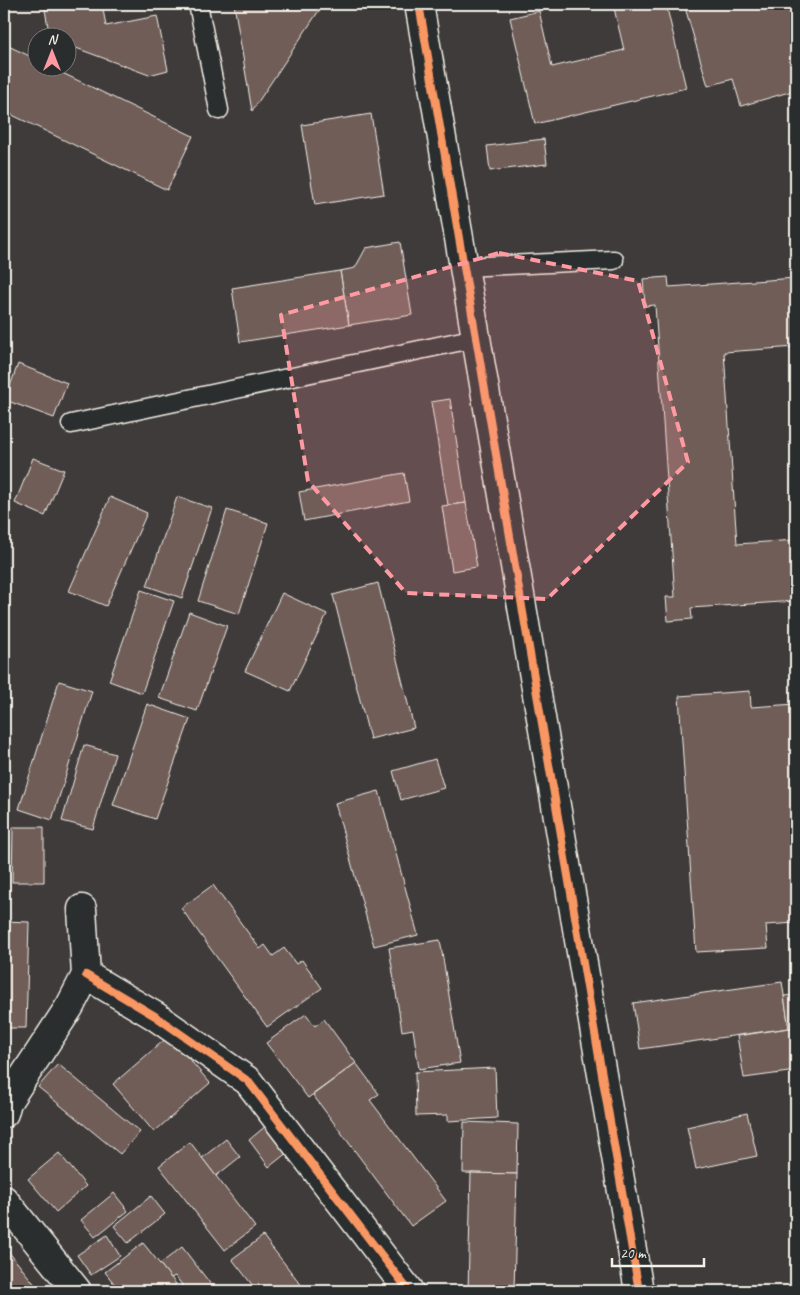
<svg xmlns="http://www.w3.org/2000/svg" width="800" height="1295" font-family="Caveat,sans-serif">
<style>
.building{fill:#6f5d59;stroke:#f4f1e8}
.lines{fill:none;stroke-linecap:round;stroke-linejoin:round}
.service-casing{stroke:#f4f1e8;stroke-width:21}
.minor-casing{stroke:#f4f1e8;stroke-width:31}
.tertiary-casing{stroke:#f4f1e8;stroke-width:31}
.service{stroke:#2a2d2e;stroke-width:18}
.minor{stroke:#2a2d2e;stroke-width:28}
.tertiary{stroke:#2a2d2e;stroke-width:28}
.cycleway-casing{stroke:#2a2d2e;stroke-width:11}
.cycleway{stroke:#f99763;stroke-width:8}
.marked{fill:#ff9aa2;fill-opacity:0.2;stroke:#ff9aa2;stroke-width:4;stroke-dasharray:10 6;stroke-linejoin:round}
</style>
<rect width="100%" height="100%" fill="#3f3b3b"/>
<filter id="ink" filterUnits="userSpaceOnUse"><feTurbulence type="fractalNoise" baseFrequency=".02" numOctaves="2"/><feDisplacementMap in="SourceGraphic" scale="10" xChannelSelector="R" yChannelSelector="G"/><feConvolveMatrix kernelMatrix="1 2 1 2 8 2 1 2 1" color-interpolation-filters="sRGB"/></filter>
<g filter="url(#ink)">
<!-- building -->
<g class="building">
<polygon points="44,4 78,4 79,7 102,4 106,26 157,16 168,70 149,75 68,45 68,38 50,38"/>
<polygon points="234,4 319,4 320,9 252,111"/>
<polygon points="613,4 666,4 686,88 535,124 510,18 539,11 552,67 624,50"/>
<polygon points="684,4 796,4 796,93 796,90 741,106 733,79 708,86"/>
<polygon points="4,44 38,60 38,68 52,68 193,136 167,190 4,111"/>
<polygon points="371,114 384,194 315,205 302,125"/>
<polygon points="544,139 547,164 490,171 487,146"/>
<polygon points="400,242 412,315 349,325 340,271 355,268 366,248"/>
<polygon points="340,271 349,325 240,342 232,288"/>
<polygon points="668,277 669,287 796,278 796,347 724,352 737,544 796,540 796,601 691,608 692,619 668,621 666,597 675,597 655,305 645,306 643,279"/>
<polygon points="18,364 67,383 54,418 5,400"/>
<polygon points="450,399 466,503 448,505 431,402"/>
<polygon points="33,458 64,470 45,516 15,503"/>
<polygon points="404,473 409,501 304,521 299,492"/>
<polygon points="110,497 147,513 106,606 69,591"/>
<polygon points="177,497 212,508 182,598 147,586"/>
<polygon points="466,503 477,567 452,571 442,506"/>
<polygon points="227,510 268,523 239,614 198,601"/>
<polygon points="378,583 414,728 370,739 333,595"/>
<polygon points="141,590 174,601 142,693 109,681"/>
<polygon points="282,593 327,614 290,691 245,671"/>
<polygon points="189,612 227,626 197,711 159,698"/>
<polygon points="59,681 92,691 52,820 19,809"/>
<polygon points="750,691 751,707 796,704 796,923 766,925 768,948 696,952 679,696"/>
<polygon points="147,704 190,719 155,819 113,805"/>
<polygon points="84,745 115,754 93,829 62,821"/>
<polygon points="435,759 444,788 401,800 393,771"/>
<polygon points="379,791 418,935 374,946 335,803"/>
<polygon points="13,827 44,827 44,882 12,882"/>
<polygon points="213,885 260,949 265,945 273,956 284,948 296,964 302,960 322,988 267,1027 181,908"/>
<polygon points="4,921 29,922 26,1028 4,1028"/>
<polygon points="440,940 460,1063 419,1069 413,1029 402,1031 389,948"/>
<polygon points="782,982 789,1028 640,1049 633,1003"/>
<polygon points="796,995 796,1027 789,1028 784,996"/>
<polygon points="306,1014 315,1026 324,1019 356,1063 308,1098 266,1043"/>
<polygon points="796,1027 796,1071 744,1078 737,1036"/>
<polygon points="169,1036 210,1083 154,1132 113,1084"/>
<polygon points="356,1063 379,1094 370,1100 446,1201 411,1226 313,1095"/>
<polygon points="58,1064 140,1132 120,1154 38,1087"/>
<polygon points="495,1068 497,1118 448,1121 448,1115 416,1116 415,1072"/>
<polygon points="747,1113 757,1156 696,1169 687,1127"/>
<polygon points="464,1122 518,1124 517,1174 463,1173"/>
<polygon points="267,1125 288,1152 269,1167 249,1140"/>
<polygon points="226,1139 240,1157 216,1176 202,1158"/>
<polygon points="190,1142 255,1227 225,1250 159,1166"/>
<polygon points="59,1153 86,1186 56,1212 28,1179"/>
<polygon points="471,1173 517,1174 514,1291 468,1291"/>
<polygon points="114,1193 128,1211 95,1237 81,1220"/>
<polygon points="151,1196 165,1214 128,1243 114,1226"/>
<polygon points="107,1235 120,1256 91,1275 77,1255"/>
<polygon points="263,1236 306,1291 257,1291 232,1259"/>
<polygon points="143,1243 176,1284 167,1291 120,1291 105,1272"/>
<polygon points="4,1246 40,1291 8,1291 4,1286"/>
<polygon points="182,1247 216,1291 187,1291 175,1276 171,1278 160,1264"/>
</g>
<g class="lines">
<defs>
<g id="service">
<polyline points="198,4 219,110"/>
<polyline points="464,267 614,260"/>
<polyline points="71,424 476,338"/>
</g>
<g id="minor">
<polyline points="86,975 155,1016 248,1081 409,1291"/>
<polyline points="4,1113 7,1102 70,1006 86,975 82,909"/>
<polyline points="4,1200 77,1291"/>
</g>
<polyline id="tertiary" points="419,4 639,1291"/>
</defs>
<!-- service casing -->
<use href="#service" class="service-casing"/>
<!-- minor casing -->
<use href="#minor" class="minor-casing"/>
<!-- tertiary casing -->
<use href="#tertiary" class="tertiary-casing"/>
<!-- service -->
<use href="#service" class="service"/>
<!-- minor -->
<use href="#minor" class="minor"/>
<!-- tertiary -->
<use href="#tertiary" class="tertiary"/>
<defs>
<g id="cycleway">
<polyline points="419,4 639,1291"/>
<polyline points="86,975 155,1016 248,1081 409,1291"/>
</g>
</defs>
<!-- cycleway casing -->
<use href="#cycleway" class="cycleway-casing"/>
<!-- cycleway -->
<use href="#cycleway" class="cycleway"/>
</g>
</g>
<!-- marked area -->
<path class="marked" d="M499,253L638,281L688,462L547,599L406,593L308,481L281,315Z"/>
<!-- margin -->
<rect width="800" height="1295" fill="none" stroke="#2a2d2e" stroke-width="20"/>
<rect x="10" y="10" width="780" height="1275" fill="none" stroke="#f4f1e8" stroke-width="2" filter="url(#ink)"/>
<!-- north arrow -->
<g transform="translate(52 52)"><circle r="24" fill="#2a2d2e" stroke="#7b7b78"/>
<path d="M0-4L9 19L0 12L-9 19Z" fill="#ff9aa2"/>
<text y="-8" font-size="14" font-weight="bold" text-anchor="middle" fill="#f4f1e8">N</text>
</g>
<!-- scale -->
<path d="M612 1258v8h92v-8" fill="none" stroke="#f4f1e8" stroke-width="2.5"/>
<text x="620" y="1258" font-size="15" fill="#f4f1e8" stroke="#2a2d2e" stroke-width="4" paint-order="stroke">20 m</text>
</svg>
